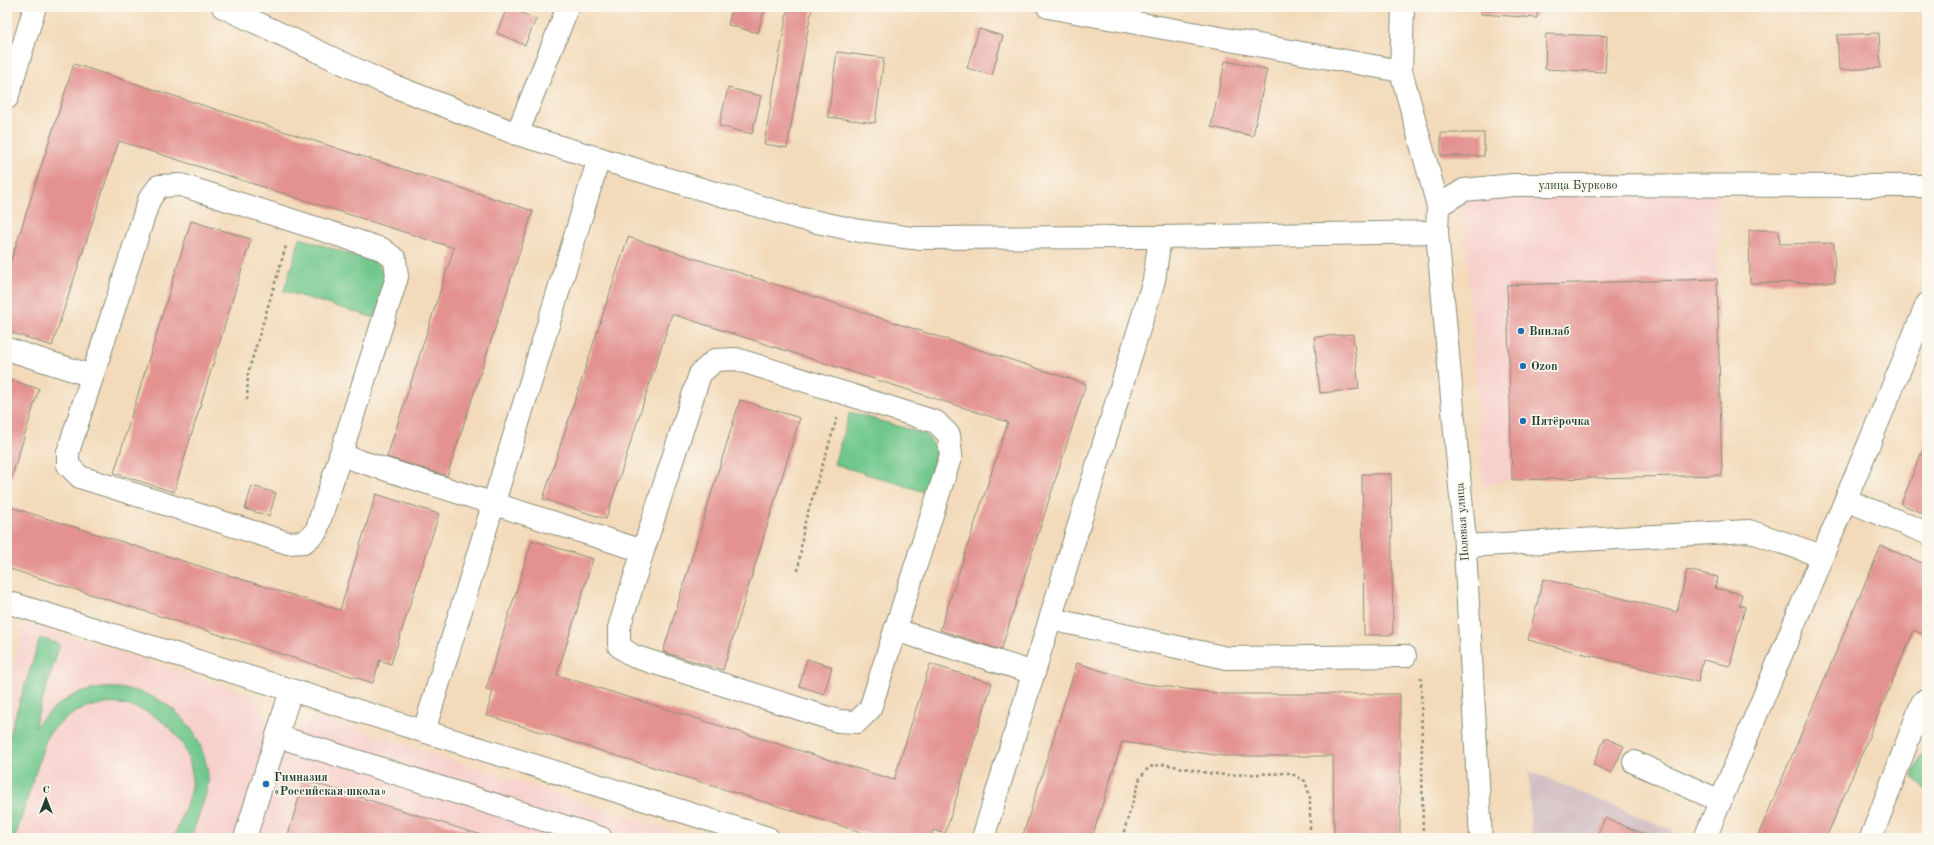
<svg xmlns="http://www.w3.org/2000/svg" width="1934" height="845" font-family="'Old Standard TT',serif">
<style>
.built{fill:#f7d0cc}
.industrial{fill:#d2bec3}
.green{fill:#71c88d;stroke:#488260}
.building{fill:#e39290}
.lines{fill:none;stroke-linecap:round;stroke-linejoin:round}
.minor-casing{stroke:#898c77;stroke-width:24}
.path{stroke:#898c77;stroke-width:2.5;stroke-dasharray:3 3;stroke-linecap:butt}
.minor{stroke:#fff;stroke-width:22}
.poi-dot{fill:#1f6fb2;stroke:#fbf7ec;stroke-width:1.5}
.labels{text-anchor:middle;stroke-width:3.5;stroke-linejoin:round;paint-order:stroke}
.street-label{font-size:12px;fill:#1f3d34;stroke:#fbf7ec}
.poi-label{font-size:12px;font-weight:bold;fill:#1f3d34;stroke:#fbf7ec;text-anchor:start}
</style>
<rect width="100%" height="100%" fill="#fbf7ec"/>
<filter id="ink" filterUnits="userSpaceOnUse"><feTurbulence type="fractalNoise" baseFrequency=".025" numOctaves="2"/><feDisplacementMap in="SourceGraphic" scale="8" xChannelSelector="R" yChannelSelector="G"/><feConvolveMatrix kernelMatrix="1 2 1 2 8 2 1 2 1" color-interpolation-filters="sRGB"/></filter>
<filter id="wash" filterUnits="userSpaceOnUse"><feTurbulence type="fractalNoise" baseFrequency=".012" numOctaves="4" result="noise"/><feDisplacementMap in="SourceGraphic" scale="16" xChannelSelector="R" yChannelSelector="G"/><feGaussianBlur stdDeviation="0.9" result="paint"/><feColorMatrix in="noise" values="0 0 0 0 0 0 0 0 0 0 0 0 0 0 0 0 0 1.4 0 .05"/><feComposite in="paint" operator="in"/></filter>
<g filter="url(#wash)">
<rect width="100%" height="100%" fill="#f3daba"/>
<!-- built -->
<g class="built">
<polygon points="1720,192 1717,279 1722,475 1512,480 1483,486 1463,199"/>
<polygon points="26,622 254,695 265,718 298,729 314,715 694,838 7,838 7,685"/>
</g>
<!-- industrial -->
<polygon class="industrial" points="1529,771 1672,830 1668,838 1531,838"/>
<!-- green -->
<g class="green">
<polygon points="300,238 375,262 384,272 385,285 375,318 284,291"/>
<polygon points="850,412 925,434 934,445 935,457 925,492 834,464"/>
<path d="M40,638L60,644L34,727C49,713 62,698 83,692C132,677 187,703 203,753C206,762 209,773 208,783C207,795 195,825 191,838H174C181,816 195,791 191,768C183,722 130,692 86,708C70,713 58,724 47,736L15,838H7V742Z"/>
<polygon points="1927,742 1927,792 1913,776"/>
</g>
<g id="blocks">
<!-- building -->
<g class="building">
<polygon points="507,7 536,19 525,45 497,33"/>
<polygon points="732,7 765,7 758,33 728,25"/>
<polygon points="788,7 812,7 787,148 764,144"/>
<polygon points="1481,7 1538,7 1537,18 1481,14"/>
<polygon points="979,29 1003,36 992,75 967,68"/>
<polygon points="1879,33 1881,68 1839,70 1837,35"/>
<polygon points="1546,34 1607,36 1605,72 1545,69"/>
<polygon points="837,52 884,58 875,123 828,117"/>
<polygon points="1225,61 1267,69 1253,136 1211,127"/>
<polygon points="74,64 533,211 447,476 387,457 454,248 119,141 52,346 7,331 7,273"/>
<polygon points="728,88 761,96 752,134 719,126"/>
<rect x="1441" y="133" width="43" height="23"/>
<polygon points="191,221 251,239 174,492 114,473"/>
<polygon points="1749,230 1779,230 1780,244 1834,243 1835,282 1750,283"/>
<polygon points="628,237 1086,384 1001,650 940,630 1008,422 672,314 606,519 543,499"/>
<polygon points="1717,279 1722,475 1512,480 1507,285"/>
<polygon points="1353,334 1359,389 1320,393 1314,337"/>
<polygon points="7,379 39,389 7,492"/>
<polygon points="740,400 800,418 723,670 663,652"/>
<polygon points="1927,439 1927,515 1901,504"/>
<polygon points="1362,474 1391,474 1393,635 1364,635"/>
<polygon points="252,486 276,493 269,516 245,509"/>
<polygon points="376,494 439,514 391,664 380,660 373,683 7,568 7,506 340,610"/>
<polygon points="532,540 593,559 557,675 894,780 930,664 992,683 945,834 933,830 931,838 880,838 486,715 493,691 486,689"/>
<polygon points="1881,546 1927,565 1927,636 1914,630 1826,838 1757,838"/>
<polygon points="1687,570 1718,577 1715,588 1742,594 1739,606 1745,607 1730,666 1703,660 1698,682 1528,640 1543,579 1677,612"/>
<polygon points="807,659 832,667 824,694 799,686"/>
<polygon points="1077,663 1141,683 1223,694 1400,694 1400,838 1334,838 1333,756 1223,756 1122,742 1092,838 1022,838"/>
<polygon points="1605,738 1624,746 1612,773 1593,765"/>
<polygon points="304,780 491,838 287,838"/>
<polygon points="1605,818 1654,838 1596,838"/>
</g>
</g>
</g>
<g filter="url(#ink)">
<use href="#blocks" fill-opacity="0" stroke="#898c77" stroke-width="1"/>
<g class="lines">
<defs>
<g id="minor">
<polyline points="223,7 381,81 517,134 798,218 860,231 912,238 1160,237 1437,232"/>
<polyline points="1048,7 1401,71"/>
<polyline points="1403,7 1401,71 1438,206 1437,232 1464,531 1481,838"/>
<polyline points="7,98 35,7"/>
<polyline points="517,134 568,7"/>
<polygon points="181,185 382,249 395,259 397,277 316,532 304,542 288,543 80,477 68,465 68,452 149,200 159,186"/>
<polyline points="1438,206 1464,190 1513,185 1927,186"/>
<polyline points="7,349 92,376"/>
<polyline points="340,455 643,551 700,374 715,360 736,359 936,422 949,435 951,455 870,709 857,722 838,721 633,656 619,646 619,628 643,551"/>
<polyline points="1846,500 1927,533"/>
<polyline points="1465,546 1749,531 1822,556"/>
<polyline points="7,602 768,838"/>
<polyline points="1051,619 1227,658 1405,656"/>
<polyline points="895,630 1034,673"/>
<polyline points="424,731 599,158"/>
<polyline points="277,736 291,690"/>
<polyline points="1634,762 1720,801"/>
<polyline points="245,838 277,736 601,838"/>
<polyline points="983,838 1154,280 1160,237"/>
<polyline points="1705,838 1927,304"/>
<polyline points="1871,838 1922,703 1927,699"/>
</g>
</defs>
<!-- minor casing -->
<use href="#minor" class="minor-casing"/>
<!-- path -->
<g class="path">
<polyline points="247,400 248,373 286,246"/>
<polyline points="798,571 804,525 837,418"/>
<polyline points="1421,677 1423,838"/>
<polyline points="1122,838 1140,778 1149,767 1164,764 1207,773 1227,775 1290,773 1305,781 1310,797 1310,838"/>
</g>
<!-- minor -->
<use href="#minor" class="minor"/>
</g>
</g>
<!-- markers -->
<g class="poi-dot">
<circle cx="1521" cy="331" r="4"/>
<circle cx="1523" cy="366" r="4"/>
<circle cx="1523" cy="421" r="4"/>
<circle cx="266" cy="784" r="4"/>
</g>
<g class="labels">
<!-- street labels -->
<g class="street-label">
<text x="1578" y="189">улица Бурково</text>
<text transform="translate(1462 522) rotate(-94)" y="4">Полевая улица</text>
</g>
<!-- poi labels -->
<g class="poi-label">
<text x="1529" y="335">Винлаб</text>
<text x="1531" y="370">Ozon</text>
<text x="1531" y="425">Пятёрочка</text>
<text x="274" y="781">Гимназия<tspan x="274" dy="14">«Российская школа»</tspan></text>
</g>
</g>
<!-- margin -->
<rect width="1934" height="845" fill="none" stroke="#fbf7ec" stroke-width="24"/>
<!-- north arrow -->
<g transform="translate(46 799)" stroke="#fbf7ec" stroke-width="3" paint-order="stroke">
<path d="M0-3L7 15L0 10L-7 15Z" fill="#1f3d34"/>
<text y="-6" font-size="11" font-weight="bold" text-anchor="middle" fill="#1f3d34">С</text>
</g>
</svg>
